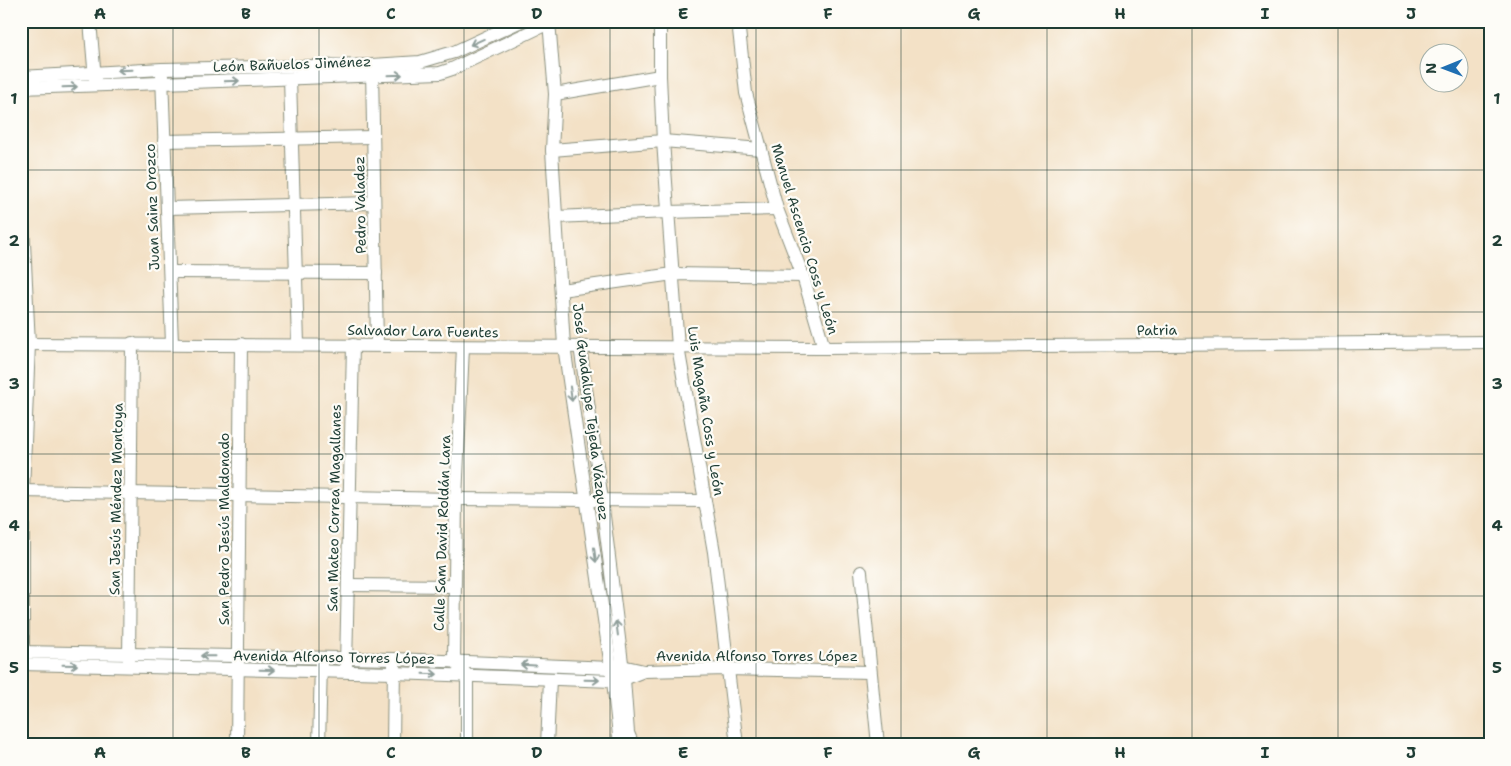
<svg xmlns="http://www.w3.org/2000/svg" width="1511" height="766" font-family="'Shantell Sans',sans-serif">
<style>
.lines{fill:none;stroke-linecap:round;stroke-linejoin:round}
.minor-casing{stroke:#898f7d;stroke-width:14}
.minor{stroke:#fff;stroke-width:12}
.oneway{stroke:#8f9e9a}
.grid{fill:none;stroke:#1f3d34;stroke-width:1;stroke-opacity:0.55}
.labels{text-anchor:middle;stroke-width:4.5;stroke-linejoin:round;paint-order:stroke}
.street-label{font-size:14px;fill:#1f3d34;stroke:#fdfcf7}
.neatline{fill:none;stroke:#1f3d34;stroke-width:2}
.grid-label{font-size:16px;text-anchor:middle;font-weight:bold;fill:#1f3d34}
</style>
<rect width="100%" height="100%" fill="#fdfcf7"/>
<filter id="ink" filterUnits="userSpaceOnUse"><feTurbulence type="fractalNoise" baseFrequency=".02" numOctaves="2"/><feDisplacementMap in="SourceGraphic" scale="10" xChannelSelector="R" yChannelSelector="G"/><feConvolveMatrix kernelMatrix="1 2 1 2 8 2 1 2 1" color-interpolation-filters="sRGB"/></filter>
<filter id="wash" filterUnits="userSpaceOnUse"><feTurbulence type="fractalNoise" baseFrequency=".0096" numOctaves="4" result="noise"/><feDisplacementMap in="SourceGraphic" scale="20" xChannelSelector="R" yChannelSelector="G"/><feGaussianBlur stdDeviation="1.12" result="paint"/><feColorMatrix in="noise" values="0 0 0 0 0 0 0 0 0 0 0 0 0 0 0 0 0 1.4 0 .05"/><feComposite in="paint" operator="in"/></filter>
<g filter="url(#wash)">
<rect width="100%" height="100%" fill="#f3e1c6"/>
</g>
<g filter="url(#ink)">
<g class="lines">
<defs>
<g id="minor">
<polyline points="90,21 95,79"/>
<polyline points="549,21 555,94 552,150 564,346 613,681 620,745"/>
<polyline points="660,21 660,76 663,141 678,347 714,552 737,745"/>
<polyline points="738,21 746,93 777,209 803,276 824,348"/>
<polyline points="372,70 377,345"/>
<polyline points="162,76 172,344"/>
<polyline points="21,77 162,69 372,65 420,62 454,52 521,21"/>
<polyline points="290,79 298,344"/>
<polyline points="21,88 440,73 452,69 553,21"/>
<polyline points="555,94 660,76"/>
<polyline points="164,141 373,137"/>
<polyline points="552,150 663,141 761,149"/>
<polyline points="21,182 29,344 23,491 23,659"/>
<polyline points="167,208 374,203"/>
<polyline points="556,217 668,212 777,209"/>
<polyline points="170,272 376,273"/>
<polyline points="561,290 673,274 803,276"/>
<polyline points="21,344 824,348 1490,342"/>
<polyline points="580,346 602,500 624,679 628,733 633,745"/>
<polyline points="463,347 456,499 454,661 467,675 467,745"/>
<polyline points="21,491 456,499 705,501"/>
<polyline points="861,572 878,745"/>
<polyline points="348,585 454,586"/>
<polyline points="21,652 394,659 611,668 622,666 644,671 727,669 870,672"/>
<polyline points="129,661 132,343"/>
<polyline points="21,664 394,673 613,681 624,679 644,671"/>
<polyline points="346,667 353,345"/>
<polyline points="237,745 241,344"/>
<polyline points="319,745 321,663"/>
<polyline points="393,745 394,664"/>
<polyline points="547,745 550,679"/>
</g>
</defs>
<!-- minor casing -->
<use href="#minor" class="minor-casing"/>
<!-- minor -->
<use href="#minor" class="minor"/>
</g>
<!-- one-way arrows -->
<defs><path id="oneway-shaft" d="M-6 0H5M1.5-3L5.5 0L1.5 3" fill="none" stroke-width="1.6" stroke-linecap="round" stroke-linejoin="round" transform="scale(1.25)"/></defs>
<g class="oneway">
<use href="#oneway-shaft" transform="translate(477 42) rotate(156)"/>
<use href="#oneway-shaft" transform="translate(125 70) rotate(178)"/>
<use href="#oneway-shaft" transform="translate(395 75) rotate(-2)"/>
<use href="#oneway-shaft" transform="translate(232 81) rotate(-2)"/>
<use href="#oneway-shaft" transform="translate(70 87) rotate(-2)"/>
<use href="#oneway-shaft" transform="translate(571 394) rotate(82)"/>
<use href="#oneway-shaft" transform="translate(595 555) rotate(82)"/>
<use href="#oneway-shaft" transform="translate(617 628) rotate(-97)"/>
<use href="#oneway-shaft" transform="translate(208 656) rotate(-179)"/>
<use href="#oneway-shaft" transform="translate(70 665) rotate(1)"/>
<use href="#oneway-shaft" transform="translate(528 665) rotate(-177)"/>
<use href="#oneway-shaft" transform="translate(267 670) rotate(1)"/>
<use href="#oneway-shaft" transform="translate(430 674) rotate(2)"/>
<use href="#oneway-shaft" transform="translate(592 680) rotate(1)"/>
</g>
</g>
<!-- grid -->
<path class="grid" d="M173,21V745M319,21V745M464,21V745M610,21V745M756,21V745M901,21V745M1047,21V745M1192,21V745M1338,21V745M21,170H1490M21,312H1490M21,454H1490M21,596H1490"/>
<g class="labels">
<!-- street labels -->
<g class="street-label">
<text transform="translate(292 64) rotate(-2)" y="5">León Bañuelos Jiménez</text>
<text transform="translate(360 205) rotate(-91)" y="5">Pedro Valadez</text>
<text transform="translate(152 207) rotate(-92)" y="5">Juan Sainz Orozco</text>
<text transform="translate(805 239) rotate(73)" y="5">Manuel Ascencio Coss y León</text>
<text transform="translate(1157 330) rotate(-1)" y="5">Patria</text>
<text transform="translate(423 331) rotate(1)" y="5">Salvador Lara Fuentes</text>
<text transform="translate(706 411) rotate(81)" y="5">Luis Magaña Coss y León</text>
<text transform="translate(591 412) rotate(83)" y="5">José Guadalupe Tejeda Vázquez</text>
<text transform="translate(116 499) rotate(-89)" y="5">San Jesús Méndez Montoya</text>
<text transform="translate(334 508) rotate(-89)" y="5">San Mateo Correa Magallanes</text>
<text transform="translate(224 529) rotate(-90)" y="5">San Pedro Jesús Maldonado</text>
<text transform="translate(442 533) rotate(-88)" y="5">Calle Sam David Roldán Lara</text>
<text x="757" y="661">Avenida Alfonso Torres López</text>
<text transform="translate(334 657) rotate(1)" y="5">Avenida Alfonso Torres López</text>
</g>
</g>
<!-- margin -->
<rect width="1511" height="766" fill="none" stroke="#fdfcf7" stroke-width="55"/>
<!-- north arrow -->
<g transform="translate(1444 68) rotate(269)"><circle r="24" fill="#fdfcf7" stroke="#a4b0a9"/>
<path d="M0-4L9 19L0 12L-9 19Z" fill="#1f6fb2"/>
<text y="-8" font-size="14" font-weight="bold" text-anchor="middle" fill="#1f3d34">N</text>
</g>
<rect x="28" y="28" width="1456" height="710" class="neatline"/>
<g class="grid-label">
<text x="100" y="19">A</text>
<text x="246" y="19">B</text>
<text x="391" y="19">C</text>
<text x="537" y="19">D</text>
<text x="683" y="19">E</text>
<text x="828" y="19">F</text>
<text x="974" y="19">G</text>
<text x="1120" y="19">H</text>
<text x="1265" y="19">I</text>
<text x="1411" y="19">J</text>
<text x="14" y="104">1</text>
<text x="1497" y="104">1</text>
<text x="14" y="246">2</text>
<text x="1497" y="246">2</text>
<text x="14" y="389">3</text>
<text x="1497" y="389">3</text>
<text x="14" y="531">4</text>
<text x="1497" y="531">4</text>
<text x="14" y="673">5</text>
<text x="1497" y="673">5</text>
<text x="100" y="758">A</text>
<text x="246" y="758">B</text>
<text x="391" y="758">C</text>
<text x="537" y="758">D</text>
<text x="683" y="758">E</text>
<text x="828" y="758">F</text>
<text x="974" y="758">G</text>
<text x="1120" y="758">H</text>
<text x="1265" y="758">I</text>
<text x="1411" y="758">J</text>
</g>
</svg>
